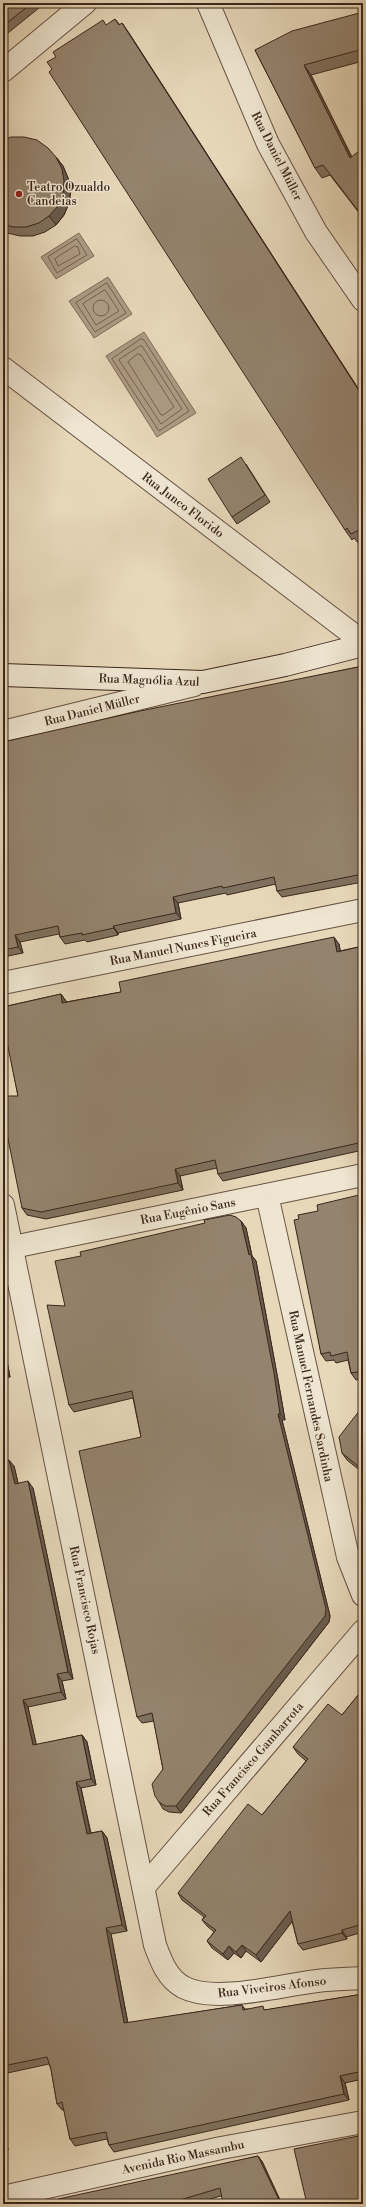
<svg xmlns="http://www.w3.org/2000/svg" width="366" height="2207" font-family="'Libre Bodoni',serif">
<style>
.water{fill:#ad9b84;stroke:#7f6c5a}
.lines{fill:none;stroke-linecap:round;stroke-linejoin:round}
.shore{stroke:#746050;stroke-width:1}
.street-casing{stroke:#665244;stroke-width:24}
.secondary-casing{stroke:#3b261c;stroke-width:24}
.street{stroke:#efe6d2;stroke-width:22}
.secondary{stroke:#efe6d2;stroke-width:22}
.wall{fill:#7f715f;stroke:#3b261c}
.shaded-wall{fill:#685c4d;stroke:#3b261c}
.building{fill:#94836e;stroke:#3b261c}
.poi-dot{fill:#8f2418;stroke:#efe6d2;stroke-width:1.5}
.labels{text-anchor:middle;stroke-width:3;stroke-linejoin:round;paint-order:stroke}
.street-label{font-size:12px;fill:#3b261c;stroke:#efe6d2}
.poi-label{font-size:12px;fill:#3b261c;stroke:#efe6d2;text-anchor:start}
</style>
<rect width="100%" height="100%" fill="#e7d8ba"/>
<filter id="stains"><feTurbulence type="fractalNoise" baseFrequency=".005" numOctaves="4"/><feColorMatrix values="0 0 0 0 .2 0 0 0 0 .09 0 0 0 0 .02 0 0 0 .5 -.17"/></filter>
<radialGradient id="worn" r=".72"><stop offset=".6" stop-color="#630" stop-opacity="0"/><stop offset="1" stop-color="#630" stop-opacity=".3"/></radialGradient>
<!-- water -->
<g class="water">
<polygon points="79,233 94,256 56,279 41,257"/>
<polygon points="108,277 132,314 94,338 69,301"/>
<polygon points="144,332 196,413 157,437 106,356"/>
</g>
<g class="lines">
<!-- shore -->
<g class="shore">
<polygon points="77,239 87,255 57,273 48,257"/>
<polygon points="75,246 78,247 80,254 58,266 55,259"/>
<polygon points="107,283 126,313 95,332 76,303"/>
<polygon points="105,290 119,311 96,325 83,304"/>
<circle cx="101" cy="308" r="8"/>
<polygon points="141,339 144,340 189,411 159,431 112,359"/>
<polygon points="140,346 142,346 182,409 161,424 119,360"/>
<polygon points="138,354 141,355 174,407 163,415 161,415 128,362"/>
</g>
<defs>
<g id="street">
<polyline points="208,3 268,144 316,232 363,300"/>
<polyline points="3,71 85,3"/>
<polyline points="3,368 363,642"/>
<polyline points="3,732 194,685"/>
<polyline points="3,983 363,910"/>
<polyline points="267,1195 348,1557 363,1595"/>
<path d="M3,1205L155,1945C161,1961 167,1978 183,1987C215,2004 281,1985 317,1981C333,1979 348,1979 363,1978"/>
<polyline points="13,1247 363,1175"/>
<polyline points="144,1887 363,1631"/>
<polyline points="3,2197 221,2148 363,2122"/>
</g>
<polyline id="secondary" points="3,675 203,682 285,665 363,645"/>
</defs>
<!-- street casing -->
<use href="#street" class="street-casing"/>
<!-- secondary casing -->
<use href="#secondary" class="secondary-casing"/>
<!-- street -->
<use href="#street" class="street"/>
<!-- secondary -->
<use href="#secondary" class="secondary"/>
</g>
<!-- wall -->
<g class="wall">
<polygon points="3,3 45,3 3,37"/>
<polygon points="363,12 363,61 311,75 352,157 363,148 363,218 330,175 322,178 315,168 255,50"/>
<polygon points="115,19 120,25 122,23 129,33 363,396 363,542 359,544 354,538 352,540 345,530"/>
<polygon points="3,140 56,157 63,166 68,178 71,190 69,203 64,215 56,225 45,232 33,236 20,236 7,233 3,230"/>
<polygon points="246,464 270,502 237,524 232,517"/>
<polygon points="363,666 363,882 282,897 277,891 276,884 227,895 226,893 178,903 181,919 118,933 118,935 87,942 85,940 65,944 60,937 59,934 20,942 23,953 3,957 3,742"/>
<polygon points="339,944 340,951 363,946 363,1150 223,1181 218,1174 217,1168 180,1176 183,1190 46,1219 27,1215 22,1208 18,1096 8,1044 3,1045 3,1007 61,994 66,1001 66,1002 121,992"/>
<polygon points="363,1194 363,1379 356,1380 351,1373 348,1360 336,1363 334,1360 326,1361 321,1354 299,1219 318,1211"/>
<polygon points="241,1221 246,1228 252,1256 256,1261 278,1380 285,1420 282,1420 330,1616 329,1622 181,1813 169,1812 163,1809 159,1802 163,1769 154,1721 142,1723 137,1717 141,1437 133,1398 74,1412 69,1405 65,1306 81,1256"/>
<polygon points="3,1340 10,1377 3,1379"/>
<polygon points="363,1406 363,1473 347,1460 342,1453"/>
<polygon points="3,1411 6,1427 3,1428"/>
<polygon points="3,1461 14,1466 18,1483 33,1488 73,1679 62,1681 66,1699 28,1707 36,1745 82,1735 87,1742 96,1785 81,1788 91,1833 102,1831 107,1838 127,1931 111,1934 128,2023 242,2005 245,2009 266,2010 363,1994 363,2047 362,2049 363,2079 345,2083 349,2100 114,2152 109,2145 107,2139 75,2146 70,2139 64,2110 62,2110 57,2104 51,2069 49,2064 3,2074"/>
<polygon points="363,1689 363,1932 346,1937 347,1939 303,1950 298,1944 292,1921 261,1962 246,1951 241,1958 234,1953 228,1960 212,1948 207,1941 214,1932 207,1926 202,1920 204,1917 182,1900 178,1893 262,1815 306,1761 298,1754 293,1747 342,1715"/>
<polygon points="3,2124 8,2150 3,2151"/>
<polygon points="258,2156 263,2163 221,2196 192,2204 59,2204"/>
</g>
<!-- shaded-wall -->
<g class="shaded-wall">
<polygon points="122,23 363,396 363,397"/>
<polygon points="304,65 311,75 357,168 350,158"/>
<polygon points="56,157 63,166 68,178 71,190 69,203 64,215 56,225 49,216"/>
<polygon points="173,897 178,903 181,919 176,913"/>
<polygon points="113,926 118,933 118,935 114,928"/>
<polygon points="15,935 20,942 23,953 18,947"/>
<polygon points="334,937 339,944 342,959 337,952"/>
<polygon points="61,994 66,1001 67,1010 62,1003"/>
<polygon points="175,1169 180,1176 183,1190 178,1183"/>
<polygon points="241,1221 246,1228 252,1256 256,1261 278,1380 285,1420 280,1414 249,1255"/>
<polygon points="3,1340 10,1377 6,1371 3,1357"/>
<polygon points="3,1411 6,1427 3,1423"/>
<polygon points="278,1414 282,1420 330,1616 329,1622 181,1813 176,1806"/>
<polygon points="9,1460 14,1466 20,1491 15,1484"/>
<polygon points="28,1481 33,1488 73,1679 68,1672"/>
<polygon points="57,1674 62,1681 66,1699 61,1692"/>
<polygon points="23,1700 28,1707 38,1752 33,1745"/>
<polygon points="82,1735 87,1742 96,1785 91,1779"/>
<polygon points="76,1782 81,1788 92,1841 87,1834"/>
<polygon points="102,1831 107,1838 127,1931 122,1925"/>
<polygon points="290,1911 295,1918 261,1962 256,1955"/>
<polygon points="106,1928 111,1934 129,2030 124,2023"/>
<polygon points="342,1930 346,1937 347,1939 342,1933"/>
<polygon points="242,1945 246,1951 241,1958 236,1952"/>
<polygon points="229,1946 234,1953 228,1960 223,1954"/>
<polygon points="363,2022 362,2049 363,2059 358,2043"/>
<polygon points="340,2076 345,2083 349,2100 344,2094"/>
<polygon points="3,2124 8,2150 3,2143"/>
<polygon points="258,2156 263,2163 282,2204 281,2204"/>
</g>
<!-- building -->
<g class="building">
<polygon points="3,3 32,3 3,26"/>
<polygon points="363,12 363,49 304,65 350,158 363,148 363,217 323,165 315,168 255,50 292,31"/>
<polygon points="115,19 119,25 122,23 363,397 363,532 361,529 351,534 347,528 345,530 49,72 52,69 47,62 56,57 53,52 103,20 106,25"/>
<polygon points="11,137 24,137 37,140 48,148 56,157 62,169 64,181 63,194 58,206 49,216 39,223 26,227 13,227 3,224 3,140"/>
<polygon points="241,457 265,495 232,517 208,479"/>
<polygon points="363,666 363,874 277,891 274,877 223,888 222,886 173,897 176,913 113,926 114,928 82,935 82,933 60,937 58,926 15,935 18,947 3,950 3,742 140,711"/>
<polygon points="334,937 337,952 363,946 363,1142 218,1174 215,1160 175,1169 178,1183 41,1212 22,1208 3,1114 3,1096 18,1096 6,1037 3,1038 3,1007 61,994 62,1003 121,992 119,982"/>
<polygon points="363,1194 363,1371 351,1373 347,1352 331,1356 330,1352 321,1354 294,1220 299,1219 298,1215 318,1211 317,1205"/>
<polygon points="230,1215 236,1217 241,1221 249,1255 251,1254 274,1373 280,1414 278,1414 326,1609 325,1616 176,1806 165,1806 159,1802 155,1796 152,1784 163,1769 152,1713 137,1717 79,1451 141,1437 132,1391 69,1405 47,1305 65,1306 55,1261 81,1256 80,1252 205,1223 204,1220"/>
<polygon points="3,1357 6,1371 3,1371"/>
<polygon points="363,1406 363,1470 342,1453 339,1437"/>
<polygon points="9,1460 15,1484 28,1481 68,1672 57,1674 61,1692 23,1700 33,1745 82,1735 91,1779 76,1782 87,1834 102,1831 122,1925 106,1928 124,2023 242,2005 243,2010 263,2006 264,2010 363,1994 363,2022 358,2043 363,2059 363,2071 340,2076 344,2094 109,2145 106,2132 70,2139 62,2102 57,2104 51,2069 47,2057 3,2066 3,1461"/>
<polygon points="363,1689 363,1924 342,1930 342,1933 298,1944 290,1911 256,1955 242,1945 236,1952 229,1946 223,1954 207,1941 216,1930 202,1920 206,1916 178,1893 248,1804 262,1815 308,1759 293,1747 328,1704 342,1715"/>
<polygon points="363,2135 363,2204 307,2204 294,2149"/>
<polygon points="258,2156 281,2204 223,2204 220,2188 180,2200 180,2204 59,2204 58,2199"/>
</g>
<!-- markers -->
<circle class="poi-dot" cx="19" cy="194" r="4"/>
<g class="labels">
<!-- street labels -->
<g class="street-label">
<text transform="translate(277 156) rotate(63)" y="4">Rua Daniel Müller</text>
<text transform="translate(183 505) rotate(37)" y="4">Rua Junco Florido</text>
<text transform="translate(149 680) rotate(2)" y="4">Rua Magnólia Azul</text>
<text transform="translate(92 710) rotate(-14)" y="4">Rua Daniel Müller</text>
<text transform="translate(183 947) rotate(-11)" y="4">Rua Manuel Nunes Figueira</text>
<text transform="translate(188 1211) rotate(-11)" y="4">Rua Eugênio Sans</text>
<text transform="translate(311 1396) rotate(78)" y="4">Rua Manuel Fernandes Sardinha</text>
<text transform="translate(85 1600) rotate(78)" y="4">Rua Francisco Rojas</text>
<text transform="translate(253 1759) rotate(-49)" y="4">Rua Francisco Gambarrota</text>
<text transform="translate(272 1987) rotate(-7)" y="4">Rua Viveiros Afonso</text>
<text transform="translate(183 2157) rotate(-12)" y="4">Avenida Rio Massambu</text>
</g>
<!-- poi labels -->
<g class="poi-label">
<text x="27" y="191">Teatro Ozualdo<tspan x="27" dy="14">Candeias</tspan></text>
</g>
</g>
<!-- margin -->
<rect width="366" height="2207" fill="none" stroke="#e7d8ba" stroke-width="16"/>
<rect x="4" y="4" width="358" height="2199" fill="none" stroke="#3b261c" stroke-width="2"/>
<rect x="8" y="8" width="350" height="2191" fill="none" stroke="#3b261c"/>
<rect width="100%" height="100%" filter="url(#stains)"/>
<rect width="100%" height="100%" fill="url(#worn)"/>
</svg>
